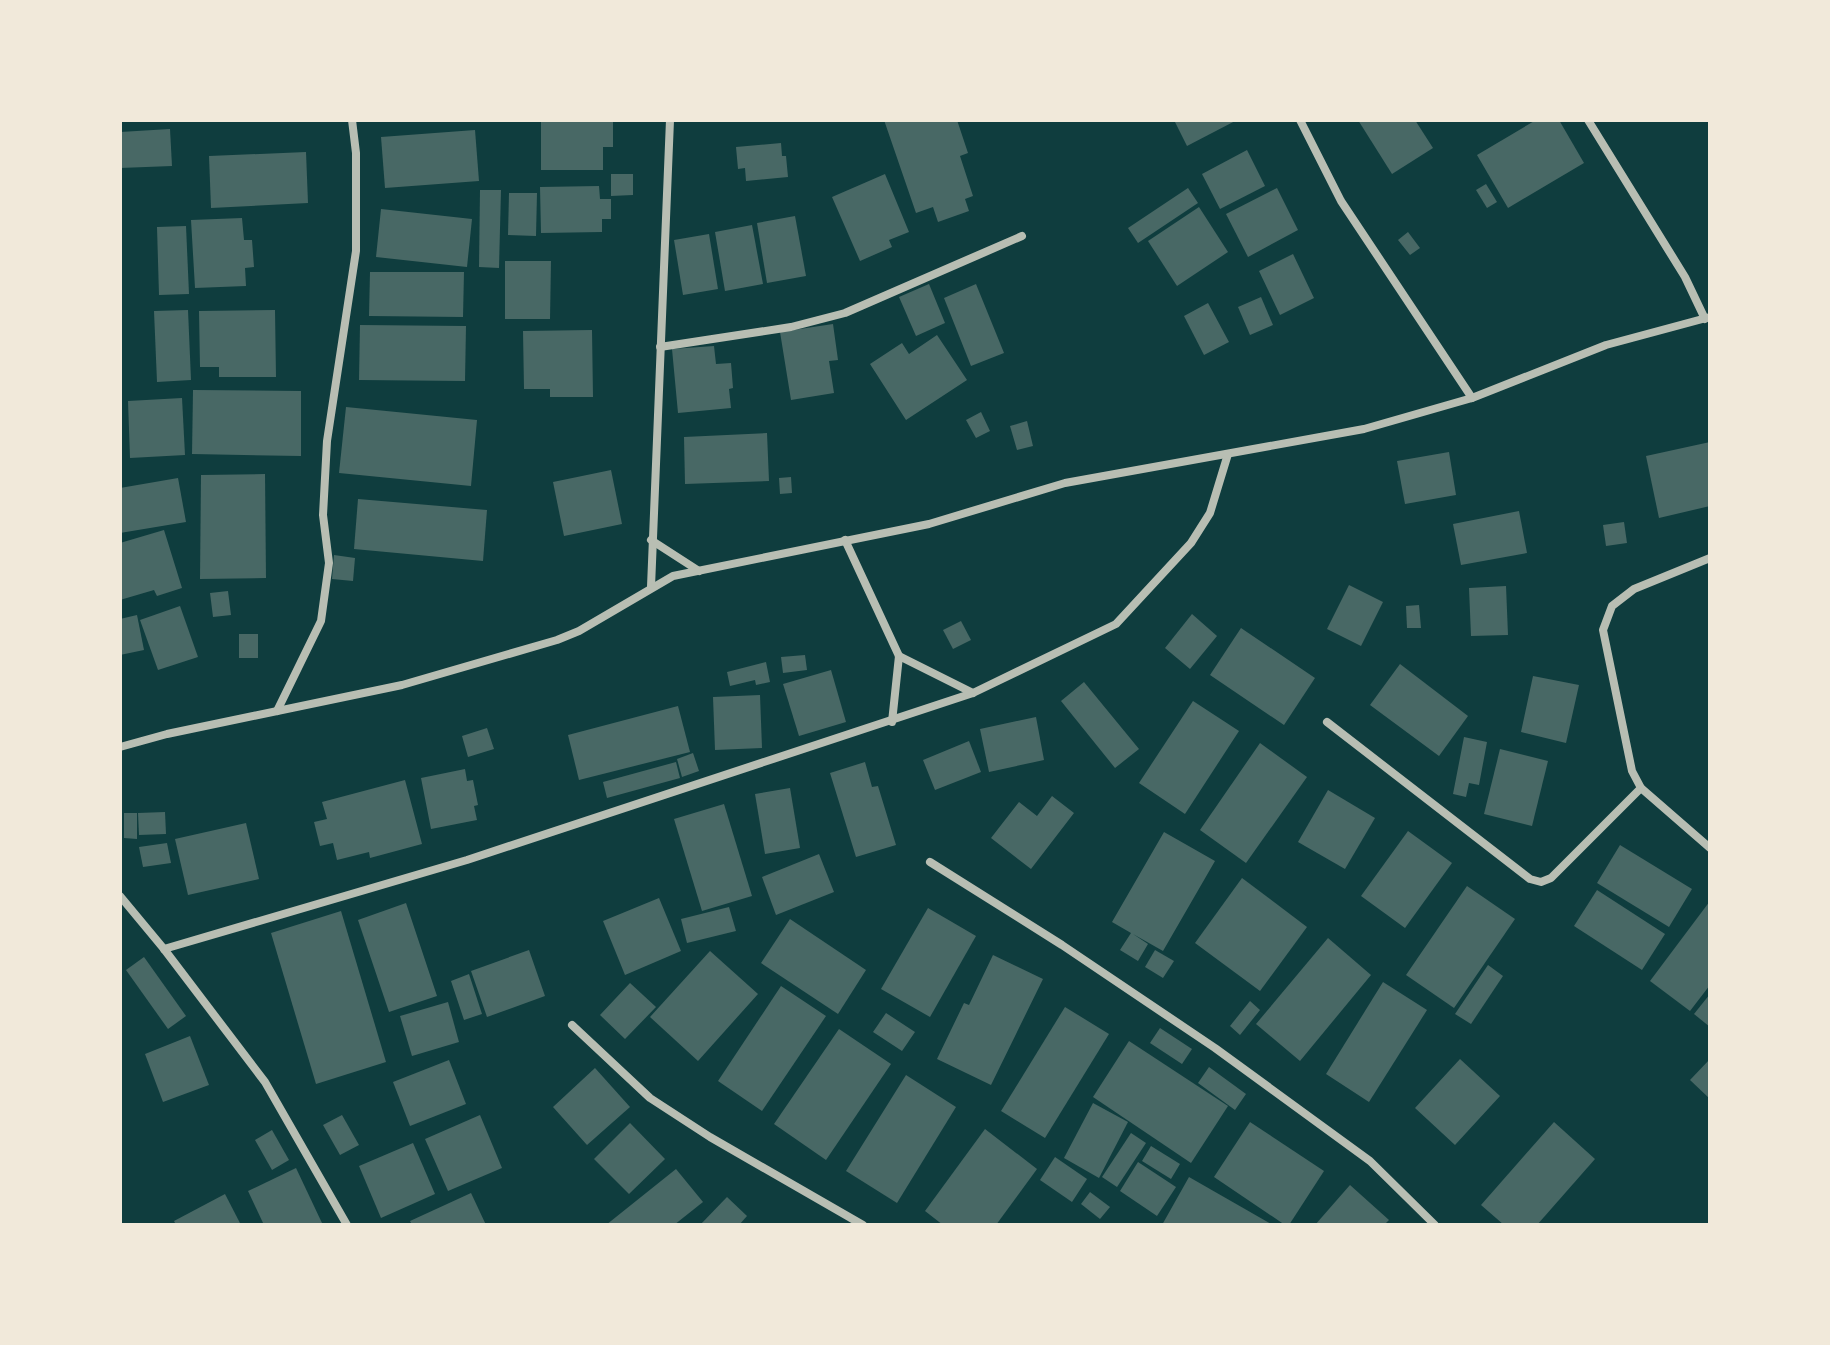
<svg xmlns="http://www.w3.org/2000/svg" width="1830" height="1345" font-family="'Source Serif 4',serif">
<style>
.building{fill:#486865}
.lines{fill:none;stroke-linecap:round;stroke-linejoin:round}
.minor{stroke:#b8beb3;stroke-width:8}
</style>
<rect width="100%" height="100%" fill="#0f3d3e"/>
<!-- building -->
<g class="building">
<polygon points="541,120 613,120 613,147 603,147 603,170 541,170"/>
<polygon points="884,120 957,120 968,153 960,156 973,196 965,199 969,211 938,222 933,207 916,213"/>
<polygon points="1174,120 1237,120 1187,146"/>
<polygon points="1358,120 1415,120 1433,148 1392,174"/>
<polygon points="1536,120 1559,120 1584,163 1508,208 1477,155"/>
<polygon points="170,129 172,166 120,168 120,132"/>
<polygon points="475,130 479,181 385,188 381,137"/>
<polygon points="781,143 782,156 786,156 788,177 746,181 745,168 738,169 736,147"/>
<polygon points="1247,150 1265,186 1220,209 1202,174"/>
<polygon points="306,152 308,203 211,208 209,156"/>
<polygon points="611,174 633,174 633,195 611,196"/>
<polygon points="885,174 909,232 889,240 892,247 860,261 832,197"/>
<polygon points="1486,184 1497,202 1487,208 1476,190"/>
<polygon points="599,186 600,199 611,199 611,219 602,219 602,232 541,233 540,187"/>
<polygon points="1188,188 1198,203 1138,243 1128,228"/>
<polygon points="1277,188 1298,230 1248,257 1226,214"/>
<polygon points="480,190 501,190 499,268 479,267"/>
<polygon points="509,193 537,193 536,236 508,235"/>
<polygon points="1199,207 1228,252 1177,286 1148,241"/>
<polygon points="381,209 472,219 467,267 376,257"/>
<polygon points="795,216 806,276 767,283 757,223"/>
<polygon points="242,218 244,240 252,240 254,267 245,268 246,286 195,288 191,220"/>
<polygon points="752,225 763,284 725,291 715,232"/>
<polygon points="186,226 189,294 159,295 157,227"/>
<polygon points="1408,232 1420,248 1410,255 1398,240"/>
<polygon points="709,234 718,289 683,295 674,240"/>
<polygon points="1293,254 1314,298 1280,315 1259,271"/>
<polygon points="505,261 551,261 550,319 505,319"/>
<polygon points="370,272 464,272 463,317 369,316"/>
<polygon points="929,284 945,323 916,336 899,297"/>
<polygon points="976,284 1004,353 971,366 944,298"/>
<polygon points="1261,297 1273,325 1250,335 1238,307"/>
<polygon points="1208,303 1229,342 1204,355 1184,316"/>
<polygon points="188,310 191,380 157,382 154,311"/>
<polygon points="275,310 276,377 219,377 219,367 200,367 199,311"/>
<polygon points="833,324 838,360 829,361 834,393 791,400 780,332"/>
<polygon points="360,325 466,326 465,381 359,380"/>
<polygon points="592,330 593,397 550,397 550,389 524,389 523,331"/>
<polygon points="937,335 967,380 906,420 870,364 902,343 909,354"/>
<polygon points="714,346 716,364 731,363 733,388 729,389 731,408 678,413 672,349"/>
<polygon points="193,390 301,391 301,456 192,454"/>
<polygon points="182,398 185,455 130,458 128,401"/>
<polygon points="346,407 477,420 471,486 339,473"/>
<polygon points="981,412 990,431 976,438 966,420"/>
<polygon points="1027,421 1033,446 1017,450 1010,426"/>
<polygon points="767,433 769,481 685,484 684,437"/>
<polygon points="1710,442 1710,506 1659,518 1646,456"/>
<polygon points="1449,452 1456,495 1405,504 1397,461"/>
<polygon points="611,470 622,524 564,536 553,482"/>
<polygon points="265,474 266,578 200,579 201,475"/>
<polygon points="791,477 792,493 780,494 779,478"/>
<polygon points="178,478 186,522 120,533 120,488"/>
<polygon points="358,499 487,510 483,561 354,549"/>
<polygon points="1519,511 1527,553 1461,565 1453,524"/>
<polygon points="1624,522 1627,543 1606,546 1603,525"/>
<polygon points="164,530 182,588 157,596 154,590 120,600 120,543"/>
<polygon points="334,555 355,558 353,581 332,579"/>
<polygon points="1349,585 1383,602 1361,646 1327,629"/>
<polygon points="1506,586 1508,635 1471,636 1469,588"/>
<polygon points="228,591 231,615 213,617 210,593"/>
<polygon points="1419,605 1421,628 1407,628 1406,606"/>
<polygon points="180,606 198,657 158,670 140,620"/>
<polygon points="1192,614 1217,636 1190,669 1165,648"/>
<polygon points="137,615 144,650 120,655 120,619"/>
<polygon points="961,621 971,640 953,649 943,630"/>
<polygon points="1241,628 1315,678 1284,725 1210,675"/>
<rect x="239" y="634" width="19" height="24"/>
<polygon points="805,655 807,670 783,673 781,657"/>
<polygon points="766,662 770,682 756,685 755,680 730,686 727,672"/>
<polygon points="1400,664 1468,716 1439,756 1370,705"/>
<polygon points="831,670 846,722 799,736 783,684"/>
<polygon points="1533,676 1579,685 1566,743 1521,732"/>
<polygon points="1084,682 1139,749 1115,768 1061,701"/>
<polygon points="760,695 762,748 715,750 713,697"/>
<polygon points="1193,701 1239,731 1185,814 1139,783"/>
<polygon points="678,706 690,752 579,780 568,735"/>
<polygon points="1036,717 1044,760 989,772 980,729"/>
<polygon points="487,728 494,749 468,757 462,736"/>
<polygon points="1464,737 1487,742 1479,785 1469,783 1466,797 1453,794"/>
<polygon points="969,741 981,772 935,790 923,760"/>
<polygon points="1260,743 1307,777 1246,863 1200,830"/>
<polygon points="1500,749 1548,761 1532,826 1484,814"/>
<polygon points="693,753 699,771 682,777 677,759"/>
<polygon points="676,762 680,778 607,798 603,782"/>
<polygon points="865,762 872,787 878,786 896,845 856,857 830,773"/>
<polygon points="465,769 467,781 473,780 478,805 474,806 477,820 431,829 421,778"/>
<polygon points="405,780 422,844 370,858 369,852 337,860 333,843 320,846 314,822 327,819 322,802"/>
<polygon points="790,788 800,848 765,854 755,794"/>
<polygon points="1328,790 1375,818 1345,869 1298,842"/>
<polygon points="1052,796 1074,813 1031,869 991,838 1019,802 1037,816"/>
<polygon points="724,804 752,896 702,911 674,819"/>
<polygon points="165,812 166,834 139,835 138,813"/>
<polygon points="124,813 137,813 137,839 124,838"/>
<polygon points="246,823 259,879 188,895 175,839"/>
<polygon points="1408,831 1452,863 1405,928 1361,896"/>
<polygon points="1164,832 1215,861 1163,951 1133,934 1148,944 1138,961 1120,950 1131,933 1112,922"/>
<polygon points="167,843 171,863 143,867 139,847"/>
<polygon points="1620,845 1692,889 1669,927 1597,883"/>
<polygon points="819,854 834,892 776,915 762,877"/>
<polygon points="1242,878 1307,927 1260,991 1195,943"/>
<polygon points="1467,886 1515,919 1454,1008 1406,975"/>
<polygon points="1597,890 1665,934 1642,970 1574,926"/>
<polygon points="659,898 681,951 625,975 603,921"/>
<polygon points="1710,901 1710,985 1690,1011 1650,981"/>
<polygon points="406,903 437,996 389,1012 358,920"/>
<polygon points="729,907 736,931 687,943 681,919"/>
<polygon points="928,908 976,936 930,1017 881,989"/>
<polygon points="341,911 386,1062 316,1084 271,933"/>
<polygon points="790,919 866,970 838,1014 761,963"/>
<polygon points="1328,938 1371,975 1300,1061 1256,1024"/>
<polygon points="529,950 545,996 487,1017 471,971"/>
<polygon points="1155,950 1174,961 1163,978 1145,967"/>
<polygon points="710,951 758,994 698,1061 650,1017"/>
<polygon points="993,955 1043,979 991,1085 937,1059 964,1003 969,1005"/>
<polygon points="144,957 186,1016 168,1029 126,970"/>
<polygon points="1488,965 1503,976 1471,1024 1455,1014"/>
<polygon points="469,974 482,1014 464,1020 451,981"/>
<polygon points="1383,982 1427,1010 1369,1102 1326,1074"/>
<polygon points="630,983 656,1007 625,1039 600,1015"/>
<polygon points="781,986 826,1016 762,1111 718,1081"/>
<polygon points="1710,994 1710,1027 1694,1014"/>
<polygon points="1250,1001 1260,1010 1240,1035 1230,1026"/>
<polygon points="448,1002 459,1042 412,1056 400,1016"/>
<polygon points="1065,1007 1109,1034 1045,1138 1001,1111"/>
<polygon points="886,1013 915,1032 902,1051 873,1032"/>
<polygon points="1160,1028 1192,1049 1182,1064 1150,1043"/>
<polygon points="839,1029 891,1064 826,1160 774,1124"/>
<polygon points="190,1036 209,1085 163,1102 145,1054"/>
<polygon points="1129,1041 1228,1106 1191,1163 1093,1097"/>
<polygon points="1460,1059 1500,1096 1455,1145 1415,1108"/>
<polygon points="1710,1059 1710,1099 1690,1080"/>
<polygon points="449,1060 466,1104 410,1126 393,1082"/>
<polygon points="1209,1067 1246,1094 1235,1110 1198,1083"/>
<polygon points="595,1068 630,1107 587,1145 553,1107"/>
<polygon points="906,1075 956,1107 897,1203 846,1171"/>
<polygon points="1093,1103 1128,1122 1099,1178 1064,1158"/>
<polygon points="342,1115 359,1145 340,1155 323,1125"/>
<polygon points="480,1115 502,1168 448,1191 425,1139"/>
<polygon points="1250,1122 1324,1171 1289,1225 1285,1225 1214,1177"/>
<polygon points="1554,1122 1595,1159 1537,1225 1504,1225 1481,1205"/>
<polygon points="630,1123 665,1159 629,1194 594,1159"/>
<polygon points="985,1129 1037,1169 996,1225 943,1225 925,1211"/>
<polygon points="272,1130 289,1160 272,1170 255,1140"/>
<polygon points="1131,1133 1146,1143 1117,1187 1102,1177"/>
<polygon points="413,1143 435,1194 381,1218 359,1166"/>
<polygon points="1151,1146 1180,1164 1171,1179 1142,1161"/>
<polygon points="1055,1157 1087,1179 1072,1202 1040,1180"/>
<polygon points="1138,1162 1176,1187 1157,1216 1120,1191"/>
<polygon points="296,1168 322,1223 264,1225 248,1191"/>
<polygon points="676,1169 703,1202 674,1225 606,1225"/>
<polygon points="1189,1177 1273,1225 1162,1225"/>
<polygon points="1350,1185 1389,1220 1384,1225 1315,1225"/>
<polygon points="1090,1192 1110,1207 1100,1219 1081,1204"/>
<polygon points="471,1193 486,1225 412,1225 410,1221"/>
<polygon points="225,1194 241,1225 176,1225 174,1221"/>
<polygon points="727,1197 747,1216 739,1225 700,1225"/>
</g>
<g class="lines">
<!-- minor -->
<g class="minor">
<polyline points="1300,120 1341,201 1472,398"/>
<polyline points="1588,120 1685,277 1705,319"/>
<polyline points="660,347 791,327 845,313 1022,236"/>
<polyline points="651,540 699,571"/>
<polyline points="845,540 899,656 892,722"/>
<polyline points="1710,558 1634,589 1612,606 1603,630 1632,771 1641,788 1710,848"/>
<polyline points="651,587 670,120"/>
<polyline points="899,656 973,693"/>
<polyline points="277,711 321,621 329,563 323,515 327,441 356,251 356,153 352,120"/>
<polyline points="1327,722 1530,879 1541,882 1551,878 1641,788"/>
<polyline points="120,747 167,734 402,685 557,640 579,631 673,576 929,524 1065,483 1364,429 1472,398 1606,345 1710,317"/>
<polyline points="930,862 1062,945 1215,1048 1370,1161 1435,1225"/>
<polyline points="120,896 164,949 265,1082 347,1225"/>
<polyline points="164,949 467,860 973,693 1116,624 1191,543 1210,513 1228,454"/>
<polyline points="572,1025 650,1098 710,1137 863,1225"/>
</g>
</g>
<!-- border -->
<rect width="1830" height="1345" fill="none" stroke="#f1e9da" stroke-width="244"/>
</svg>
